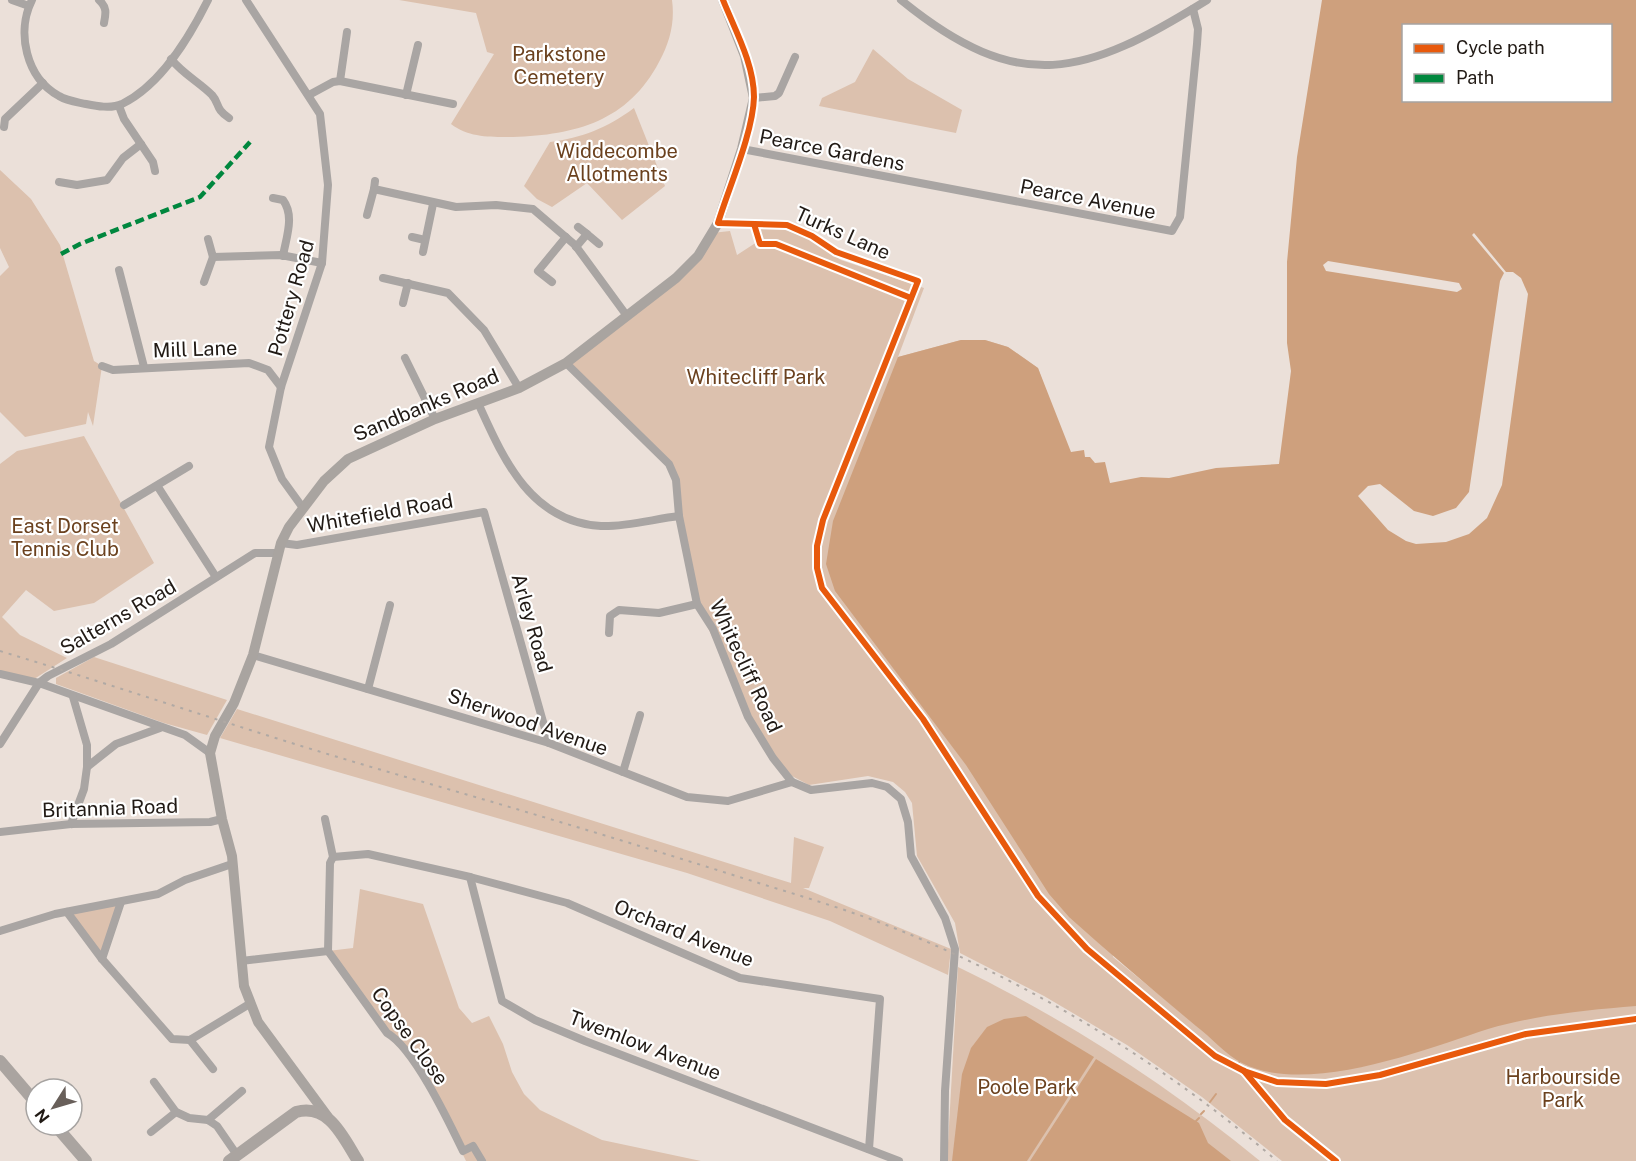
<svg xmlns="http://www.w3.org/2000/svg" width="1636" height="1161" font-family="'Public Sans',sans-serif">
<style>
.green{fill:#dcc1ae}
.water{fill:#cea07d;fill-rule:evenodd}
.pier{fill:#ebe0d9}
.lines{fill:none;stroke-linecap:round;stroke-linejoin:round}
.stream{stroke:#cea07d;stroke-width:2}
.minor{stroke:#a9a5a3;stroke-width:8}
.secondary{stroke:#a9a4a0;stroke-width:10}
.trunk{stroke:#aaa4a0;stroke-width:12}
.rail{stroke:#b0a9a4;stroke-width:2;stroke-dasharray:3 6;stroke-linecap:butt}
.quiet{stroke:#00873e;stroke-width:4.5;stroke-dasharray:9 4.5;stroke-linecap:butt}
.cycleway-casing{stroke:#fff;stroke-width:10}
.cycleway{stroke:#e8590c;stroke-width:6}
.labels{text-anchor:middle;stroke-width:4.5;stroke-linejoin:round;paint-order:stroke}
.park-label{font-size:20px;fill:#6b411e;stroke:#fff}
.street-label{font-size:20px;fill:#211a15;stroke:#fff}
</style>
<rect width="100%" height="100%" fill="#ebe0d9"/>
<!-- green -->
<g class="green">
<path d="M399,0H672C675,22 670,42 659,62C628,121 576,135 513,137C492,137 469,138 451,124L494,54L487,52L476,13Z"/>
<polygon points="873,49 908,79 962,110 956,133 819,106 822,98 855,82"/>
<path d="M634,108L665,186L622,220L587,183L552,207L537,199L524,186L550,142C582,138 607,128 634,108Z"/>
<polygon points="0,170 31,199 60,245 94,361 102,366 93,426 88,412 86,424 25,437 0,412 0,276 9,267 0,248"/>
<polygon points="777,227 807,238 841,260 924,288 898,357 961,340 985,340 1008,347 1038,368 1054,413 1113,957 1190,1020 1636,877 1636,1161 1282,1161 1202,1097 1127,1045 1044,996 960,953 955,923 917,856 912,803 905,792 893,782 868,776 809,785 792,776 759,738 697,604 676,480 669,464 566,363 676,278 712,233 730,231 737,255 757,242 753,229"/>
<polygon points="84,436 154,563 94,603 54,611 26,590 2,617 20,635 67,658 31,681 0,674 0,464 17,451"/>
<polygon points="94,657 227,700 207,735 164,723 56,684 56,678"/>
<polygon points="237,709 791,883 794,837 824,847 809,888 803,888 951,949 948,975 830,921 687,873 220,738"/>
<polygon points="360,889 423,904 459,1008 472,1023 489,1016 503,1044 512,1072 524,1094 540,1110 602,1140 701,1161 466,1161 430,1088 328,951 353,948"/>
<polygon points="121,902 102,959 67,912"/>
<path d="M958,967C1067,1020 1166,1084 1260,1161H947Z"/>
</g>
<!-- water -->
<g class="water">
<path d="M1322,0H1636V1006C1587,1010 1536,1015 1488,1029C1424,1050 1307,1096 1242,1063C1226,1055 1211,1037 1196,1026C1153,990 1110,954 1069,917L1049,894L966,765L835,591L826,564L833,521L898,357L961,340H985L1008,347L1038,368L1071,452L1084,450L1085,457H1090L1095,463L1105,462L1110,483L1141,477L1169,478L1216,468L1279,464L1291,371L1287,343V262L1297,157ZM1404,26H1610V100H1404Z"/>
<polygon points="1026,1016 1094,1057 1027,1161 952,1161 962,1074 971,1048 987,1027 1004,1019"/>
<polygon points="1096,1059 1199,1123 1208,1143 1231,1161 1030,1161"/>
</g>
<!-- pier -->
<g class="pier">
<polygon points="1474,233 1506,272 1513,272 1521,278 1528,294 1502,485 1487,518 1469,534 1446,542 1416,544 1406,541 1388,530 1358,496 1368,486 1380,484 1414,511 1433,516 1456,508 1469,492 1500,281 1504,273 1472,235"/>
<polygon points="1328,261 1459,283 1462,289 1457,292 1326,271 1323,265"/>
</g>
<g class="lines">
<!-- stream -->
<g class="stream">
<polyline points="1238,1064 1240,1061"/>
<polyline points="1210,1102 1216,1094"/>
<polyline points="1201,1114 1204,1111"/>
<polyline points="1196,1121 1199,1118"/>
</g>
<!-- minor -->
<g class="minor">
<polyline points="12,0 29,6"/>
<path d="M32,0C16,32 26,78 59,96C67,101 77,102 86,104C96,106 111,109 122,104C161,85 189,38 208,0"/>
<path d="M99,0C107,7 106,13 104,23"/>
<polyline points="246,0 320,114 328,185 322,263 281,387 269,447 282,479 303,508"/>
<path d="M901,0C1020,97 1085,76 1207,0"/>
<path d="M171,59C183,74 199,82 212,95C220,104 215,109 229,118"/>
<polyline points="340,81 347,32"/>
<polyline points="309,95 333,82 340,81 453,104"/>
<polyline points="406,95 418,45"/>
<polyline points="754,98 775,96 779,93 795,57"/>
<polyline points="119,106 124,119 153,162 155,171"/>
<polyline points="4,127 5,119 43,83"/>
<polyline points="742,149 1172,231 1180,217 1197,44 1198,29 1193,9"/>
<polyline points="375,181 374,189 456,207 496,205 533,209 575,245 627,316"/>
<polyline points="59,182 77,185 107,180 123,158 141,144"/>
<path d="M273,198L283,200C295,216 286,238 283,256"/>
<polyline points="367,215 374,189"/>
<polyline points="718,223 787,225 812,236 836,252 918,281"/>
<polyline points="578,227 587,234"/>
<polyline points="412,237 425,240"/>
<polyline points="208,239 213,257 281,255 322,263"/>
<polyline points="576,247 587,234 599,244"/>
<polyline points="423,252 433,204"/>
<polyline points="119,270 144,367"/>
<polyline points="383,278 448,293 484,330 519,388"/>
<polyline points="204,282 213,257"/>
<polyline points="552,282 538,271 566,237"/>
<polyline points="403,303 408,283"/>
<polyline points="405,358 435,419"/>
<polyline points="566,363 669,464 676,480 679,516 697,604 713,629 748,717 773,758 792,782 811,790 872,783 887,787 901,799 908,822 911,856 945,918 955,949 945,1091 944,1161"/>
<polyline points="102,366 113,370 249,363 268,370 281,387"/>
<path d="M478,403C503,458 530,522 601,526C626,527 654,519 679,516"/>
<polyline points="158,487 216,577"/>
<polyline points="124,505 189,466"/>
<polyline points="281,543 297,545 484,512 549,743"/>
<polyline points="609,633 610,616 619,610 659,613 697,604"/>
<polyline points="253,655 549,743 687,797 728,801 792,782"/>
<polyline points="0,674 39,683 185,735 210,753"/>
<polyline points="368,689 390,605"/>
<polyline points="73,697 87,745 87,767"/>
<polyline points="0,744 39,683 48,676 111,644 255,553 277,553"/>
<polyline points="623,772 640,715"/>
<polyline points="71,824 84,789 87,767 116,744 160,728"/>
<polyline points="0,832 71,824 210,822 222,819"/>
<polyline points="333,857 368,854 470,877 567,903 740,978 880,999 869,1149"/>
<polyline points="470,877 502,1001 535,1020 585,1041 899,1161"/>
<polyline points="67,912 102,959 172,1039 190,1040 251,1003"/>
<polyline points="0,931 55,914 158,894 185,880 232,864"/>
<path d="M328,951L387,1033C414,1048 449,1122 463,1151L473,1146L482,1161"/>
<polyline points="102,959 121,902"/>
<polyline points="241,961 328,951 330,863 333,857 325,819"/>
<polyline points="190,1040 213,1069"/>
<polyline points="154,1082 176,1112 189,1118 208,1120 217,1126 237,1155"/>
<polyline points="208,1120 242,1091"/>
<polyline points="151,1132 176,1112"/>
</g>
<!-- secondary -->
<polyline class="secondary" points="328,1117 258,1022 244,986 232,856 222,819 210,753 215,736 234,703 253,655 281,543 289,527 324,481 348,459 435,419 519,388 566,363 676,278 698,256 718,223 742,149 754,98 745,56 723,0"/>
<!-- trunk -->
<g class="trunk">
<polyline points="0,1061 36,1103"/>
<polyline points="55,1125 86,1161"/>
<path d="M229,1161L296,1112C329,1103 343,1137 358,1161"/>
</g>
<!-- rail -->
<path class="rail" d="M0,651C133,691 265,737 399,775C511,807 622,840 733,875C790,893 848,909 904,932C1039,988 1167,1066 1277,1161"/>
<!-- quiet -->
<polyline class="quiet" points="61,254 80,244 200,197 250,142"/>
<defs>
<g id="cycleway">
<path d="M723,0C735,30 754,64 754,97C753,133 729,187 718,223L787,225L812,236L836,252L918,281L823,520L817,546V568L822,588L923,719L1038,896L1087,949L1215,1056L1244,1071L1277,1082L1326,1084L1380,1075L1526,1034L1636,1019"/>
<polyline points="754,224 760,244 776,244 911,298"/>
<polyline points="1244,1071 1285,1120 1336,1161"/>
</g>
</defs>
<!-- cycleway casing -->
<use href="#cycleway" class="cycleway-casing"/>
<!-- cycleway -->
<use href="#cycleway" class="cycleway"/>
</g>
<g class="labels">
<!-- park labels -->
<g class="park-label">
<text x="559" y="61">Parkstone<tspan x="559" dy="23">Cemetery</tspan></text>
<text x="617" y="158">Widdecombe<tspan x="617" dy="23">Allotments</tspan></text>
<text x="756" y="384">Whitecliff Park</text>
<text x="65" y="533">East Dorset<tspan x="65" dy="23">Tennis Club</tspan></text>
<text x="1563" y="1084">Harbourside<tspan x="1563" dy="23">Park</tspan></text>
<text x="1027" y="1094">Poole Park</text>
</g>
<!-- street labels -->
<g class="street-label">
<text transform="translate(832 150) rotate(11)" y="7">Pearce Gardens</text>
<text transform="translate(1088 199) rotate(11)" y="7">Pearce Avenue</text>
<text transform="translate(843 233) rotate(24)" y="7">Turks Lane</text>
<text transform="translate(291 298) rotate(-74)" y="7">Pottery Road</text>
<text transform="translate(195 349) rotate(-2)" y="7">Mill Lane</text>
<text transform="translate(426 405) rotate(-23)" y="7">Sandbanks Road</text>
<text transform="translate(380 513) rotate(-10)" y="7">Whitefield Road</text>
<text transform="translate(118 617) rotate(-30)" y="7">Salterns Road</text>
<text transform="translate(532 623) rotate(74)" y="7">Arley Road</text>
<text transform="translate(746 666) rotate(65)" y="7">Whitecliff Road</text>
<text transform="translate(528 722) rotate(19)" y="7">Sherwood Avenue</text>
<text transform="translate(110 808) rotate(-2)" y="7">Britannia Road</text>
<text transform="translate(684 933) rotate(22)" y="7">Orchard Avenue</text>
<text transform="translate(410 1036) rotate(54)" y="7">Copse Close</text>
<text transform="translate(645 1045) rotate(21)" y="7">Twemlow Avenue</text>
</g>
</g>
<!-- legend -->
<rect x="1402" y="24" width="210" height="78" fill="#ffffff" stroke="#a6a3a1" stroke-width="1.5"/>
<rect x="1414" y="44" width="30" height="9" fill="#e8590c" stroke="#a6a3a1" stroke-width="1.5"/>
<text x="1456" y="54" font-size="18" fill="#211a15">Cycle path</text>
<rect x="1414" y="74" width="30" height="9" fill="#00873e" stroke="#a6a3a1" stroke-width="1.5"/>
<text x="1456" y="84" font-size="18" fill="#211a15">Path</text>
<!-- north arrow -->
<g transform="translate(54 1107) rotate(233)"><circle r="28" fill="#ffffff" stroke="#a6a3a1" stroke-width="1.5"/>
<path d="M0-4.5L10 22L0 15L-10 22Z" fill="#685f5a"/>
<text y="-9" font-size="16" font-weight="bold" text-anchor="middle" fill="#211a15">N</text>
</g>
</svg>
